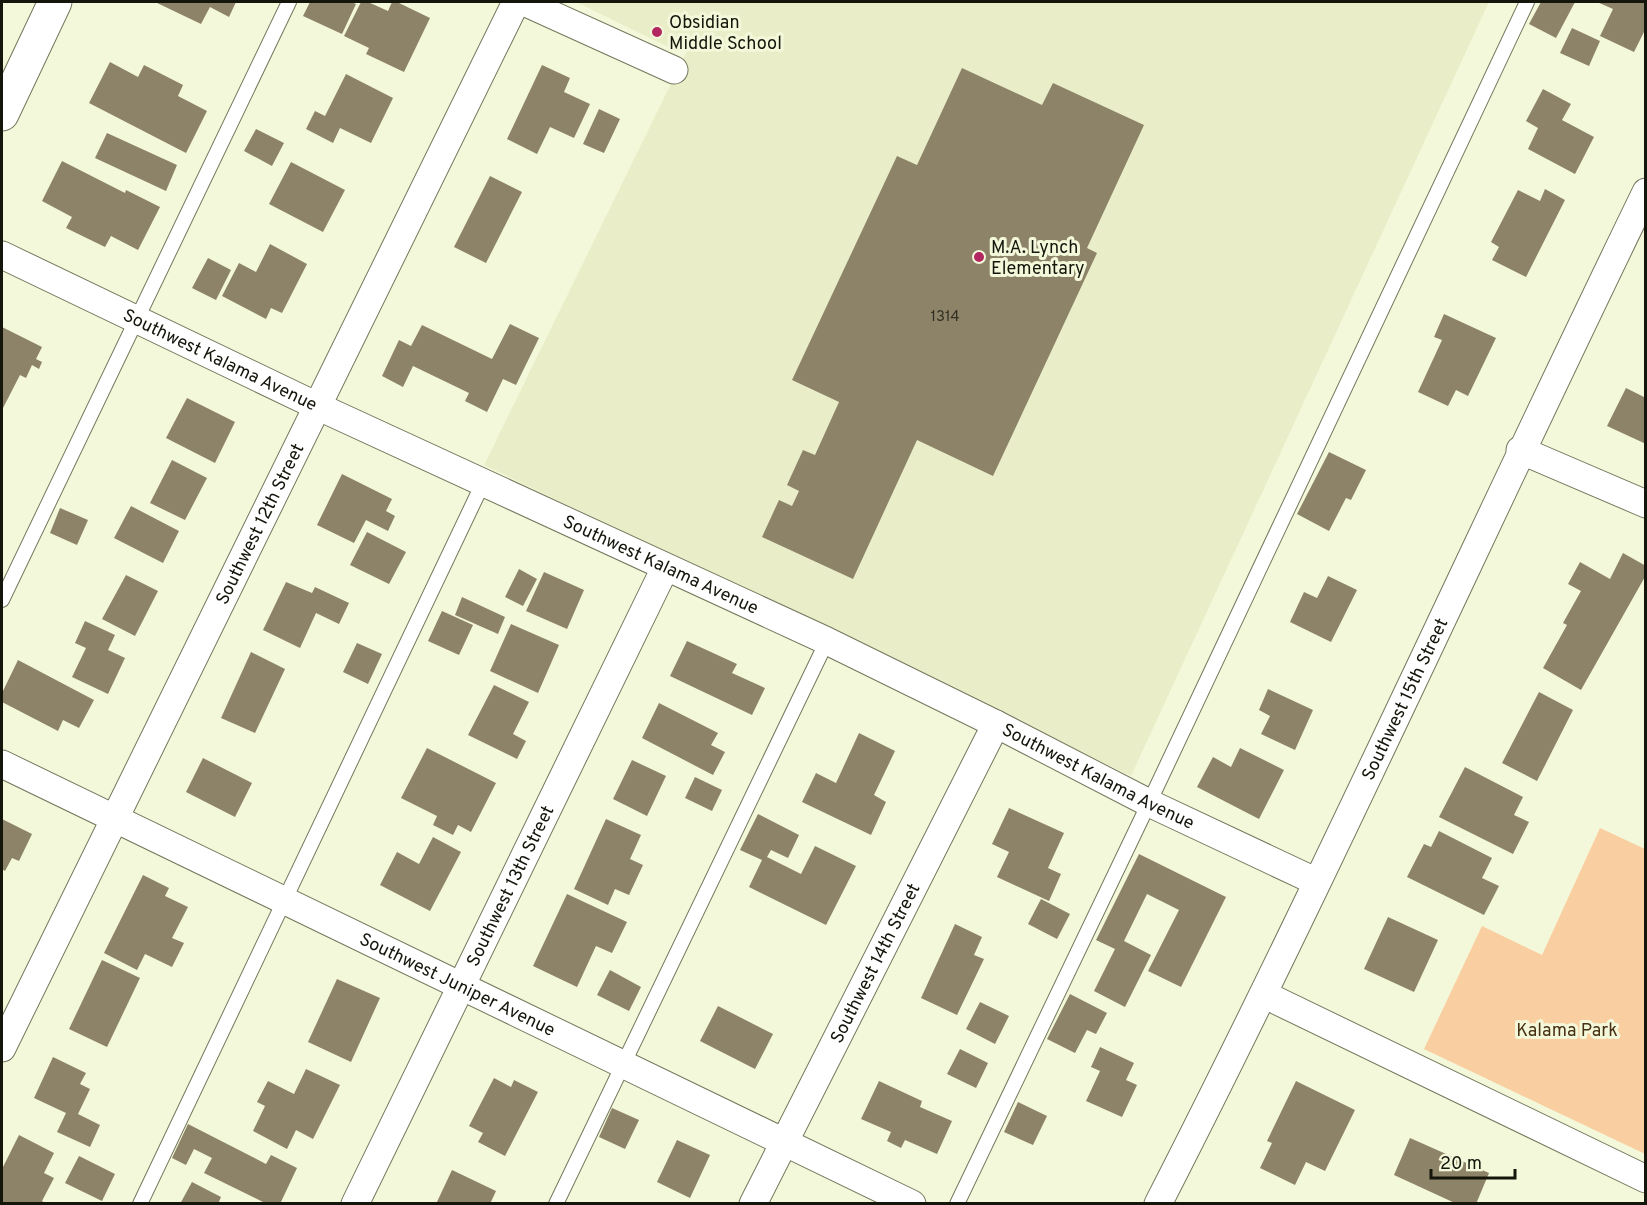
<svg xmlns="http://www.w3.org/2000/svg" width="1647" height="1205" font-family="Overpass,sans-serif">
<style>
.built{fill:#e9eec8}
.green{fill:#f9cfa1}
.building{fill:#8d8368}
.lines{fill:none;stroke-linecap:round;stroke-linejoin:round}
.service-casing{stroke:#74775c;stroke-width:16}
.minor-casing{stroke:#74775c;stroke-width:29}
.secondary-casing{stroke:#74775c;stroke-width:35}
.service{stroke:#fff;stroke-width:14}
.minor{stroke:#fff;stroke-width:27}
.secondary{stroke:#fff;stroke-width:33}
.poi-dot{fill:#b22661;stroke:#f4f8da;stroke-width:2}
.labels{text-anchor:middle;stroke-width:6;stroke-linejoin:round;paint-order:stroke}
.number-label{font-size:15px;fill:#323022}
.poi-label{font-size:18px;fill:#14150b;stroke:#f4f8da;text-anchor:start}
.street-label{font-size:18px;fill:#14150b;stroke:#f4f8da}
.park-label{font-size:18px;fill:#483014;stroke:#f4f8da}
</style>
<rect width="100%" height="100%" fill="#f4f8da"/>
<!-- built -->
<polygon class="built" points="576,2 1489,2 1131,776 484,465 688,49 668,47"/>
<!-- green -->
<polygon class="green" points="1600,828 1645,849 1645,1154 1424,1049 1482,926 1542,955"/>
<!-- building -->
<g class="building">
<polygon points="155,2 236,2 229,17 210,7 201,24"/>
<polygon points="310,2 351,2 356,4 342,34 303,16"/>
<polygon points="361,2 368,2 388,11 392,2 397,2 430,18 404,72 366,54 369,48 344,36"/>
<polygon points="1541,2 1575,2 1556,38 1529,24"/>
<polygon points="1597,2 1646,2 1646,28 1634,52 1600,36 1613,9"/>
<polygon points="1572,28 1600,41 1589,66 1560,53"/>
<polygon points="110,62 138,77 144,65 183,85 178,96 207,111 186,153 89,103"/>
<polygon points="542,65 570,78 564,92 590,104 574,138 550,127 537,154 507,139"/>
<polygon points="962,68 1042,105 1053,83 1144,125 1087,248 1097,253 993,476 917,440 853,579 762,537 779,500 792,506 799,491 787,485 803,450 815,455 839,402 792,380 897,156 917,165"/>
<polygon points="346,74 393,98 371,143 340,128 333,143 306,129 315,111 325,116"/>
<polygon points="1543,89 1571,104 1562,120 1594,137 1575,174 1528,149 1538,128 1526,121"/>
<polygon points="599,109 620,119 604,153 583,144"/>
<polygon points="256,129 284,143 272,166 244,151"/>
<polygon points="107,133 177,165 166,191 95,158"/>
<polygon points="62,161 125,193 126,190 160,207 138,250 111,236 105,247 66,228 72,217 42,201"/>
<polygon points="291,162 345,190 323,232 269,204"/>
<polygon points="490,176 522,192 486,263 454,247"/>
<polygon points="1545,189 1565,200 1526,277 1492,260 1499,247 1491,242 1518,190 1540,201"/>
<polygon points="270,244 307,264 282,313 271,308 266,319 222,296 239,263 256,272"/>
<polygon points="208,258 231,270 216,300 192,288"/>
<polygon points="1444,314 1496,338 1468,396 1456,390 1448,406 1418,392 1442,340 1434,337"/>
<polygon points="510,324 539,338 516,385 503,379 487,412 465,401 469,393 413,366 403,387 382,376 399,340 411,346 422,325 492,359"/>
<polygon points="2,327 42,347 36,359 42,362 39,369 32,365 26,378 20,375 3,408"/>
<polygon points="1626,388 1646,398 1646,444 1607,426"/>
<polygon points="187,398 235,422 215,463 166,438"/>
<polygon points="1329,452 1366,470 1351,500 1346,498 1329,531 1297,514"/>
<polygon points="172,460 207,478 185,520 150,503"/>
<polygon points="342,474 392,499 386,511 395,516 388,531 366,520 354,543 317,525"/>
<polygon points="131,506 179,531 163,563 114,538"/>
<polygon points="60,508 88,520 77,545 50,533"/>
<polygon points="367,532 406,552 389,584 350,565"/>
<polygon points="1623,553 1646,566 1646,575 1581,690 1543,668 1567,625 1563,623 1581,591 1568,584 1580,562 1610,579"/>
<polygon points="519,569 537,579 523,606 505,597"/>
<polygon points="544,572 584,590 567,629 526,611"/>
<polygon points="126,575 158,591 135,636 102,619"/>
<polygon points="1328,576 1357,590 1331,642 1290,622 1304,592 1317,598"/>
<polygon points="286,582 312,593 315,587 349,603 339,624 316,613 300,648 263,630"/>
<polygon points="462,597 505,617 498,634 455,615"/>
<polygon points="442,611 473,625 459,655 428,641"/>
<polygon points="85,621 115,635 108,650 125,658 108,694 72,677 86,648 75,643"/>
<polygon points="511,624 559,645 538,693 490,671"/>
<polygon points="687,641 737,664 732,673 765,688 752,715 670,676"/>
<polygon points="357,643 382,654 368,684 343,672"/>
<polygon points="251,652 285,669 255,733 221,718"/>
<polygon points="18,660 94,700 79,728 63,720 58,731 2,702 2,693"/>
<polygon points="494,685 529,702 513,734 526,741 517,759 468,735"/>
<polygon points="1268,689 1313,710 1295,750 1261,734 1270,716 1259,710"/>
<polygon points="1539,692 1573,710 1537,781 1502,763"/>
<polygon points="659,703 718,733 711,745 725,752 713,775 642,738"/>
<polygon points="859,733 895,751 874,795 886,802 871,835 802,802 816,773 836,783"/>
<polygon points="427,748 496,783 471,832 458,825 453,835 433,825 437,816 401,798"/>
<polygon points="1240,748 1284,770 1259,819 1197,787 1213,757 1231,767"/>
<polygon points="203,758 252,783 235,817 186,792"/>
<polygon points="632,760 666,776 647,816 613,799"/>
<polygon points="1465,767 1523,797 1514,815 1529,822 1513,854 1439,817"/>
<polygon points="695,777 722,790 712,811 685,798"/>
<polygon points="1009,808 1064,833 1048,868 1061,874 1049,901 997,877 1009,852 992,844"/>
<polygon points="758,814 799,835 788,858 771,850 767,857 801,874 815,846 856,866 826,925 749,887 762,860 740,850"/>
<polygon points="2,819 32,834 19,861 12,858 5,871 2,869"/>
<polygon points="606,819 641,835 630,859 643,865 629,895 615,889 608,905 574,889"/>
<polygon points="1439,831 1492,858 1482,878 1499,886 1484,915 1407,877 1424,844 1431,847"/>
<polygon points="433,837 461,852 430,911 380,885 397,852 419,864"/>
<polygon points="1139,854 1226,897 1181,987 1148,971 1179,910 1147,894 1124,941 1151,955 1125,1007 1094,991 1115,949 1096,940"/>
<polygon points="143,875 169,888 165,896 188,907 172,938 184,943 172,967 145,954 137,970 104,953"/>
<polygon points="567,894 627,922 612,953 596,946 577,987 533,966"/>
<polygon points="1041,899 1070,914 1057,939 1028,924"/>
<polygon points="1388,917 1438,940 1414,992 1364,969"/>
<polygon points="955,924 982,937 974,955 984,959 957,1015 921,998"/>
<polygon points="102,960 140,978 107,1047 69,1029"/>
<polygon points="610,970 641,987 629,1011 597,995"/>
<polygon points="337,979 380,998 351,1062 308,1042"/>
<polygon points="1070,994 1107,1013 1096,1034 1087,1030 1075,1053 1047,1039"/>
<polygon points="980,1002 1009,1016 995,1044 966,1029"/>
<polygon points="718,1006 773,1034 755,1069 700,1041"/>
<polygon points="1100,1047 1134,1063 1126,1080 1137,1085 1122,1117 1086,1101 1100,1071 1091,1067"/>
<polygon points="960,1049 988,1063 976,1088 947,1074"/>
<polygon points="53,1057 86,1073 80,1084 90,1089 78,1114 100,1125 90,1147 57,1132 66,1113 34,1098"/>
<polygon points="306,1069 340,1085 313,1139 296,1130 287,1149 253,1131 265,1106 257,1102 268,1081 294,1094"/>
<polygon points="494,1078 511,1087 514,1080 538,1092 505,1156 478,1142 483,1133 469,1126"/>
<polygon points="879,1081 922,1101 920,1107 952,1121 937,1154 905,1140 901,1148 887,1141 891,1132 861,1119"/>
<polygon points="1296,1081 1355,1110 1325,1171 1306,1162 1295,1185 1260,1168 1272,1143 1267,1141"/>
<polygon points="1018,1102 1047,1116 1033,1145 1004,1132"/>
<polygon points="612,1108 639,1120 625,1149 599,1137"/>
<polygon points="188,1124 266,1164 271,1155 297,1168 280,1204 267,1204 204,1173 212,1158 194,1149 186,1165 172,1158"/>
<polygon points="19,1135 54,1153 44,1173 54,1178 42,1201 47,1204 2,1204 2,1169"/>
<polygon points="1410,1138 1489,1173 1476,1204 1457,1204 1394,1175"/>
<polygon points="677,1140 710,1155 690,1198 657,1182"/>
<polygon points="79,1156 115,1174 102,1201 65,1183"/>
<polygon points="452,1170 496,1191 490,1204 436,1204"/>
<polygon points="192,1182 221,1197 218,1204 180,1204"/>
</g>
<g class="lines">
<defs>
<g id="service">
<polyline points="2,600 289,2"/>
<polyline points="140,1204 483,483"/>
<polyline points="556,1204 827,641"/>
<polyline points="957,1204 1149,803 1527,2"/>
</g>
<g id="minor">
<polyline points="524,2 674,70"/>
<path id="s1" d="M2,255L317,406L827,641L996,724L1149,803L1317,882"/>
<polyline points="1520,450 1646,504"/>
<path id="s2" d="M2,764L912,1204"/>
<polyline points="1265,995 1646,1179"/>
<path id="s3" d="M2,1048L516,2"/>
<path id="s4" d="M355,1204L665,568"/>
<path id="s5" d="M753,1204L996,724"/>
<path id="s6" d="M1158,1204C1329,870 1482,529 1646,192"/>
</g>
<polyline id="secondary" points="2,114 55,2"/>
</defs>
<!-- service casing -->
<use href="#service" class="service-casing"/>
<!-- minor casing -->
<use href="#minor" class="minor-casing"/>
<!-- secondary casing -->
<use href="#secondary" class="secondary-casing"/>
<!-- service -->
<use href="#service" class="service"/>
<!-- minor -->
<use href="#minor" class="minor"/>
<!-- secondary -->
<use href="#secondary" class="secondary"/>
</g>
<!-- markers -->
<g class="poi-dot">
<circle cx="657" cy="32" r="6"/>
<circle cx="979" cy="257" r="6"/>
</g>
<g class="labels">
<!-- number labels -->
<g class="number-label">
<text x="945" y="321">1314</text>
</g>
<!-- poi labels -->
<g class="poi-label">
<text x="669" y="28">Obsidian<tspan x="669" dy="21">Middle School</tspan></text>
<text x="991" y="253">M.A. Lynch<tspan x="991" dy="21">Elementary</tspan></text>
</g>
<!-- street labels -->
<g class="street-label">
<text dy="6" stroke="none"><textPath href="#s1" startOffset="242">Southwest Kalama Avenue</textPath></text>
<text dy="6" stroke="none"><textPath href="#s3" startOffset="584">Southwest 12th Street</textPath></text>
<text dy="6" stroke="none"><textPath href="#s1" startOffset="728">Southwest Kalama Avenue</textPath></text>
<text dy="6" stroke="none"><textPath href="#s6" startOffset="562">Southwest 15th Street</textPath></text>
<text dy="6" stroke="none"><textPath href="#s1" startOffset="1214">Southwest Kalama Avenue</textPath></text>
<text dy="6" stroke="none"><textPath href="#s4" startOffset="354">Southwest 13th Street</textPath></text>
<text dy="6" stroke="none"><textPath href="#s5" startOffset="270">Southwest 14th Street</textPath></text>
<text dy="6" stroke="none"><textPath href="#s2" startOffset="506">Southwest Juniper Avenue</textPath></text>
</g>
<!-- park labels -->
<g class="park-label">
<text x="1567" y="1036">Kalama Park</text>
</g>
</g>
<!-- border -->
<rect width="1647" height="1205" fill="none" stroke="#14150b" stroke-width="6"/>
<!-- scale -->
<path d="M1431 1169v9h84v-9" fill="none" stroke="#14150b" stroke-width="3"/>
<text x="1440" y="1169" font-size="18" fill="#14150b" stroke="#f4f8da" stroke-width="4.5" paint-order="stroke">20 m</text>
</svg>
